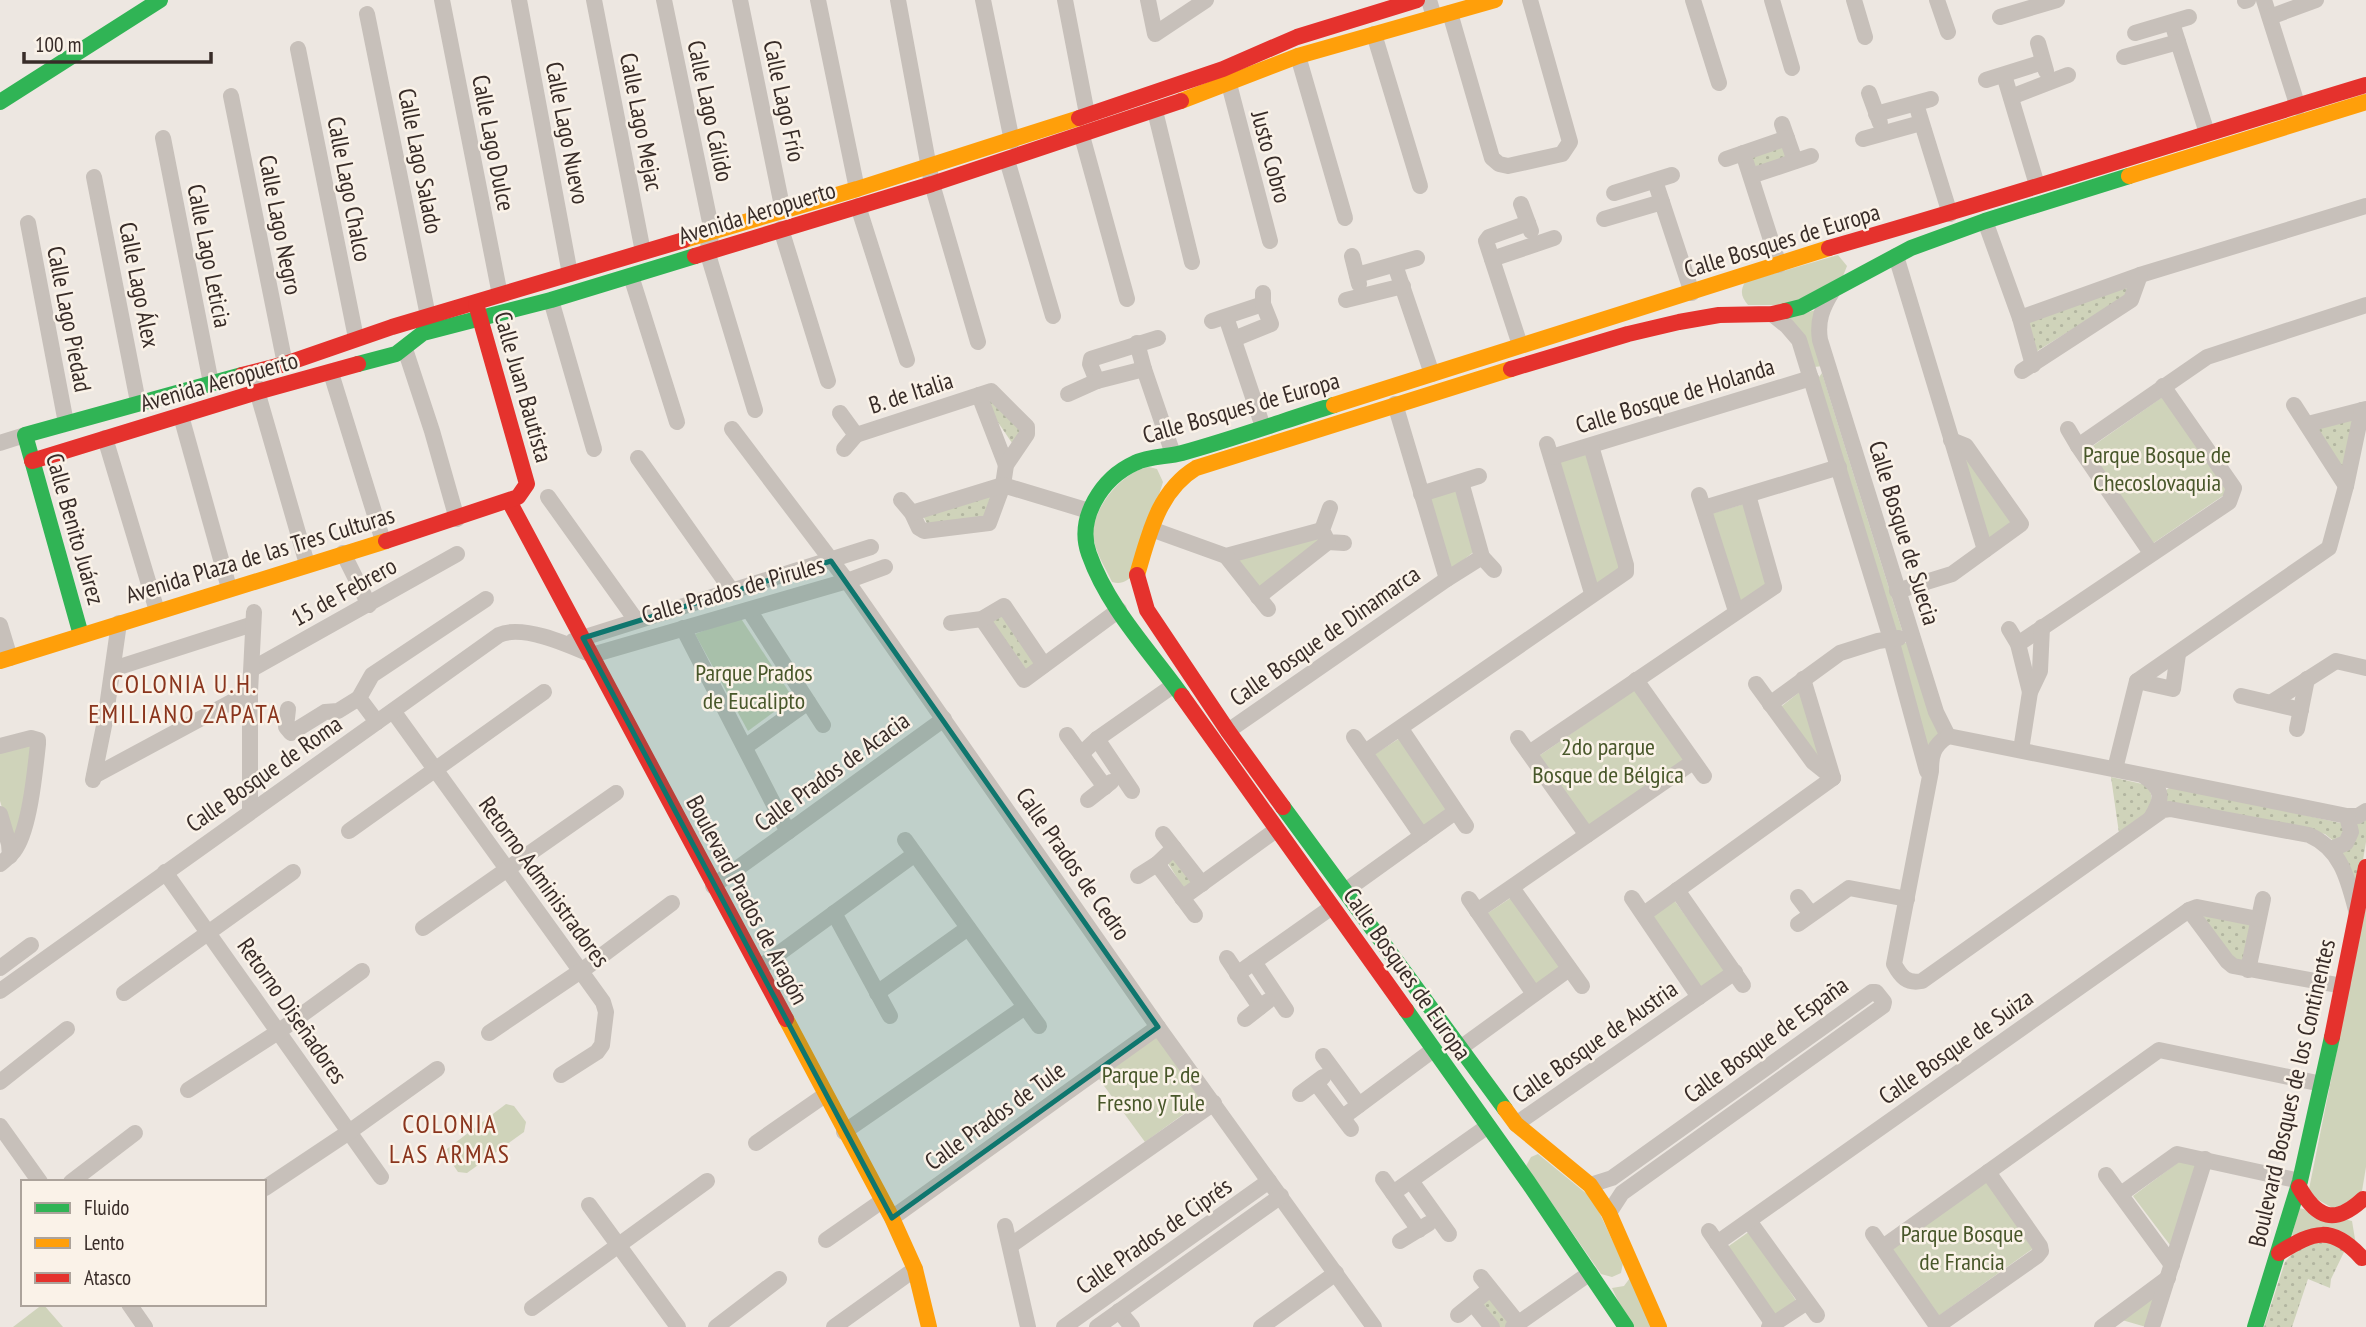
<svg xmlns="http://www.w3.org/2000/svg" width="2366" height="1327" font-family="'PT Sans Narrow',sans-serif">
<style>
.grass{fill:url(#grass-dots)}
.park{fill:#cfd3ba}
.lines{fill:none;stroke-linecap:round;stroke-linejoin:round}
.street{stroke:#c7c0ba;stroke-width:16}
.fast{stroke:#30b455;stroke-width:16}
.slow{stroke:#ff9f0a;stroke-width:16}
.jam{stroke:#e5322d;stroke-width:16}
.marked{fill:#0f766e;fill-opacity:0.2;stroke:#0f766e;stroke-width:5;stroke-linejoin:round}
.labels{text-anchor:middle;stroke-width:5;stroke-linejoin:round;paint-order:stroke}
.street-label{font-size:24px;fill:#382c28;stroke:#faf2e8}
.park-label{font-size:24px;fill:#48572a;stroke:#faf2e8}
.neighbourhood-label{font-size:26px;letter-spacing:2px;fill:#8a351d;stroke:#faf2e8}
</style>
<defs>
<pattern id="grass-dots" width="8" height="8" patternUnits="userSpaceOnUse" patternTransform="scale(1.75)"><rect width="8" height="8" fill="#cfd3ba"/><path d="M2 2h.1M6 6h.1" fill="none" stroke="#b2b5a0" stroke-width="1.8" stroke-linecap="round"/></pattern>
</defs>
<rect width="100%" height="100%" fill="#ede7e1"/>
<!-- grass -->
<g class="grass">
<path d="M1775,146L1786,148L1787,155C1779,163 1763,168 1752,166L1753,153Z"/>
<polygon points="2130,283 2129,294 2034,353 2022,314"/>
<polygon points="997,397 1025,428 1014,446 985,403"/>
<polygon points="2354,418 2344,472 2316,428"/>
<polygon points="995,491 983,519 929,527 922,514"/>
<polygon points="1004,612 1039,664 1025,675 989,622"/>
<path d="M2111,777L2147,785C2162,809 2137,820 2119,833Z"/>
<polygon points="2172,786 2345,824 2348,829 2336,843 2325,834 2171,804 2166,801 2166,790"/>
<polygon points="2366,817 2366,842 2356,902 2339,854 2354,824"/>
<polygon points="1176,857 1195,882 1185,891 1168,863"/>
<polygon points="2205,911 2252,920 2246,960 2231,960 2203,918"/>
<polygon points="2311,1243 2330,1243 2345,1250 2331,1279 2330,1288 2308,1279 2292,1327 2264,1327 2285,1262 2296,1250"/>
<polygon points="1491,1296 1511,1322 1506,1327 1494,1327 1482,1304"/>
</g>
<!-- park -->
<g class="park">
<path d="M1838,255L1847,266L1843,276L1789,305H1748C1741,297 1740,291 1745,282Z"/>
<polygon points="1816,310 1823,366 1814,367 1787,318"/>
<polygon points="1822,373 1902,630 1899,633 1894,632 1817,380"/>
<polygon points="2164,396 2230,491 2152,544 2087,450"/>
<polygon points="1585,451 1622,561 1618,573 1594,585 1557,459"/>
<polygon points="1967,456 2014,519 1988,542 1964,457"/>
<path d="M1149,467L1157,469L1163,482L1134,574C1127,581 1122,585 1112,582C1106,569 1097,555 1094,541C1087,513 1123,470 1149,467Z"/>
<polygon points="1458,487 1476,550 1448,572 1428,496"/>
<polygon points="1744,504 1769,585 1738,602 1710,514"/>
<polygon points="1316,534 1321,543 1260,591 1236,560"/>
<polygon points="740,617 793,698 748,731 695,634"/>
<polygon points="1903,643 1907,643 1941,735 1926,753 1899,645"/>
<polygon points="1637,688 1685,759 1587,829 1536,758"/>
<polygon points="1801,691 1821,757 1809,752 1778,709"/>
<polygon points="1400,738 1449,812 1420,830 1375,754"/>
<polygon points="36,741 30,785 13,844 0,801 0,751"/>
<polygon points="1512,897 1563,968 1533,987 1485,915"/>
<polygon points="1674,900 1726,971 1699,991 1649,918"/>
<polygon points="2366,906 2366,1167 2362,1191 2336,1210 2308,1194"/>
<polygon points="1157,1036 1203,1100 1145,1142 1099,1079"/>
<polygon points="506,1104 514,1106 526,1122 524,1132 467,1173 458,1172 447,1156 447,1149"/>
<polygon points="1538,1154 1593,1199 1623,1263 1621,1273 1612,1277 1601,1274 1526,1166 1531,1157"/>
<polygon points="2180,1161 2198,1164 2170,1245 2133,1196"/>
<polygon points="1989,1179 2035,1247 1937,1317 1890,1250"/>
<polygon points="2299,1208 2352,1221 2356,1245 2292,1235"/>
<polygon points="1750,1231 1797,1302 1775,1317 1726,1248"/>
<polygon points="1630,1278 1652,1327 1630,1327 1612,1288 1624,1286"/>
<polygon points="2159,1293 2146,1327 2122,1320"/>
<polygon points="43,1304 63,1327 13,1327"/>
</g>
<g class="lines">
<!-- street -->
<g class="street">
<polyline points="442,0 500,295"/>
<polyline points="519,0 570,274"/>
<polyline points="594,0 643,252"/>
<polyline points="664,0 712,232 707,251 755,410"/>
<polyline points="740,0 783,211"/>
<polyline points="818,0 857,189"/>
<polyline points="898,0 932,184 978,342"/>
<polyline points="983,0 1012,141"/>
<polyline points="1065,0 1087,114"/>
<polyline points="1148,0 1155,34 1206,0"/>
<polyline points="1429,0 1434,17"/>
<polyline points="1693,0 1719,83"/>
<polyline points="1772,0 1792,68"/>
<polyline points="1854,0 1865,37"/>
<polyline points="1937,0 1948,32"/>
<polyline points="2264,0 2298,107"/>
<polyline points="2245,1 2248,0"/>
<polyline points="1450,13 1492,158 1499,164 1508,166 1562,154 1570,142 1530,0"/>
<polyline points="367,14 428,316"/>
<polyline points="2000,17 2057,0"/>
<polyline points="2270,17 2316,0"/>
<polyline points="2172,23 2207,133"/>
<polyline points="2135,33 2189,17"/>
<polyline points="1374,34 1420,186"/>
<polyline points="2038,43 2046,71"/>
<polyline points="298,49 356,338"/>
<polyline points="1298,56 1345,218"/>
<polyline points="2124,57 2178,42"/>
<polyline points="2004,75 2037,185"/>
<polyline points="1986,80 2043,62"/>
<polyline points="1229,84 1270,241"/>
<polyline points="1869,93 1880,123"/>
<polyline points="231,96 285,364"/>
<polyline points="2011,97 2068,75"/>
<polyline points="1916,104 1950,214"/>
<polyline points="1155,111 1192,262"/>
<polyline points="1876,114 1931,99"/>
<polyline points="1782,124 1795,161"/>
<polyline points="1082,136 1127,299"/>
<polyline points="163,138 211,383"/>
<polyline points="1863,139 1921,123"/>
<polyline points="1743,153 1779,265"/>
<polyline points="1726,159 1787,138"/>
<polyline points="1007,160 1053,316"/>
<polyline points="1751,176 1811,156"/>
<polyline points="94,177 138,402"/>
<polyline points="1655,181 1692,293"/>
<polyline points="1614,193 1672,175"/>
<polyline points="1521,204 1531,231"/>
<polyline points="858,206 907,360"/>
<polyline points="1604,219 1662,202"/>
<polyline points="1985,221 2020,318 2033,365"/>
<polyline points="28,223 66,423"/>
<polyline points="781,229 828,381"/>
<polyline points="1352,256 1359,284"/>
<polyline points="1896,256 1985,550"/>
<polyline points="1492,259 1554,238"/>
<polyline points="1395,265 1432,374"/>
<polyline points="1357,275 1417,258"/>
<polyline points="631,276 677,422"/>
<path d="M1832,292C1822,308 1817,321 1820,340L1936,712L1948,736"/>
<polyline points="551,300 594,449"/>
<polyline points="1346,300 1403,286"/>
<polyline points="1772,314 1787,326 1799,340 1891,639 1927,771"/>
<polyline points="1226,317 1263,427"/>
<polyline points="2020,318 2140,275 2366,206"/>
<polyline points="1212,321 1263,304"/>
<polyline points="1234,339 1271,324 1263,304 1263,293"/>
<polyline points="1137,343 1144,369 1173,454"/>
<polyline points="1520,345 1486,241 1489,237 1528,223"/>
<polyline points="405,349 432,431 457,519"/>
<polyline points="2022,371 2131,300 2140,275"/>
<polyline points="331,373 383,541"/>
<polyline points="1097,381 1090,364 1091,359 1158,338"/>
<polyline points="255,384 307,564"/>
<polyline points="1068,394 1097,381 1144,369"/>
<polyline points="979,395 1006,465"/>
<polyline points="1395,404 1447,579"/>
<polyline points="2294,405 2346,486"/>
<polyline points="840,413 856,435 844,449"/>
<polyline points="181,416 229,588"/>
<polyline points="2308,424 2366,409"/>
<polyline points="732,429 847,581 1158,1027 1374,1327"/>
<polyline points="2068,429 2078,446 2151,553"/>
<polyline points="856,435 991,391 1027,427 1027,434 1006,465 1003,485 989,523 924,531 919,528 912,513 901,500"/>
<polyline points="105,438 157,611"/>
<polyline points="0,443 25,435"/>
<polyline points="1547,444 1592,593"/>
<polyline points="2078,446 2207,357 2366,305"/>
<polyline points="1552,457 1811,378"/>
<polyline points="638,458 732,591"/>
<polyline points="1461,482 1482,557 1494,570"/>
<polyline points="1421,494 1479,476"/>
<polyline points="1699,495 1736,611"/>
<polyline points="548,497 636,620"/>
<polyline points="1330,508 1322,530 1328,542 1344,543"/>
<polyline points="1704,508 1839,467"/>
<polyline points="912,513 1003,485 1089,511"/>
<polyline points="1151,529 1226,556 1322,530"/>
<polyline points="343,553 369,605"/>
<polyline points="1226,556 1268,609"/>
<polyline points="1897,591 1952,574 2021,524 1966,446 1951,440"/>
<polyline points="1258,597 1328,542"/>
<polyline points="749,610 823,725"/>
<polyline points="982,619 1024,680 1119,610"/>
<polyline points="951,623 982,619 1004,606 1044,665"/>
<polyline points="0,625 10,658"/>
<polyline points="683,628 788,832"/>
<polyline points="2009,629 2018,644 2030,692"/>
<polyline points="573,641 871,547"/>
<polyline points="2018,644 2229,502 2234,488 2163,386"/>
<polyline points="113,669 253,624"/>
<polyline points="252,669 457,554"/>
<polyline points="1803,679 1833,778"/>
<polyline points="1636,680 1704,776"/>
<polyline points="2137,681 2173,689 2178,654"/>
<polyline points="1756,684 1813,762 1833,778"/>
<polyline points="2241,696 2301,710"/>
<polyline points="2272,702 2336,661 2366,668"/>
<polyline points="1770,704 1840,653 1878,641 1899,638"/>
<polyline points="288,709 286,727 291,733 325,712 338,711 359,698"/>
<polyline points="393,711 603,1002 606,1012 602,1045 597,1052 561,1075"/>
<polyline points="377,722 359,698 372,675 486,599"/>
<polyline points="1401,729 1466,826"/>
<polyline points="2297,729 2307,679"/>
<polyline points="1228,731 1447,579 1482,557"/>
<polyline points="1067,735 1105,787"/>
<path d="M1948,736C1933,746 1931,755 1931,771L1894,964C1901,977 1907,984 1922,981L2163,810L2170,809L2309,835C2341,849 2348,879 2356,910"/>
<polyline points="1948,736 2347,816 2358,816 2366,811"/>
<polyline points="1354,737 1422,836"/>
<polyline points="1518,738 1587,835"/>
<polyline points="1097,739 1132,791"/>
<path d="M0,746L31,738L38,740V744C35,771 30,826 16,848C12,855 6,859 0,864"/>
<polyline points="745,747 808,702"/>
<polyline points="2021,750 2030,692 2040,671 2042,627"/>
<polyline points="1365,752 1626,572 1626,565 1591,446"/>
<polyline points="1529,753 1774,587 1748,495"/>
<polyline points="1081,754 1097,739 1174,685"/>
<polyline points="2115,769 2137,681 2329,548 2346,486 2362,410"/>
<polyline points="94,776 250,692"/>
<path d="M2144,776C2164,790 2163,798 2151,818"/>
<polyline points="93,780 105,721 119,623"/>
<polyline points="1088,800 1111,782"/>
<polyline points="250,810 250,692 254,612"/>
<polyline points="0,814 9,844 10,856"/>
<polyline points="349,831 544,692"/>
<polyline points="1163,834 1202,884"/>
<polyline points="905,840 1039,1026"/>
<polyline points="2331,849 2346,843 2351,832 2347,816"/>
<polyline points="1157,864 1195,915"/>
<polyline points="165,872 381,1177"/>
<polyline points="1138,876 1157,864 1174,848"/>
<polyline points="713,886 944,719"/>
<polyline points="1512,888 1582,986"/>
<polyline points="1677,890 1743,985"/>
<polyline points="1345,891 1455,812"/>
<polyline points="1798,897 1811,914"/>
<polyline points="1182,898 1276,830"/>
<polyline points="1632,898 1699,997"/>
<polyline points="1469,899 1534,994"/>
<polyline points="2189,910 2227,961 2233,966 2343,986"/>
<polyline points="1477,911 1693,762"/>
<polyline points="834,913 890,1016"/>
<polyline points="1644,914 1833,778"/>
<polyline points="1798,924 1849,888 1907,899"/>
<polyline points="423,928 616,793"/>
<polyline points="1227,958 1260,1007"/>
<polyline points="1254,962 1286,1010"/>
<polyline points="0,968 31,945"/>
<polyline points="759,968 915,854"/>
<polyline points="2248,970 2263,899"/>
<polyline points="1237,974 1332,907"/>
<path d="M0,991L499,635C523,624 569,645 592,655L847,581L885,567"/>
<polyline points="124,993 293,872"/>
<polyline points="877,993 968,928"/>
<polyline points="1245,1019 1268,1001"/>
<polyline points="489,1033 588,966 672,903"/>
<polyline points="1459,1049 1569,969"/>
<polyline points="1323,1056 1359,1105"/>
<polyline points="0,1082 67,1029"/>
<polyline points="1316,1083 1351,1129"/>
<polyline points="188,1090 278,1032 362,971"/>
<polyline points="1300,1094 1323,1077"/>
<polyline points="1343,1117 1433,1050"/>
<polyline points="1516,1124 1735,972"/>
<polyline points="0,1126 40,1182"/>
<polyline points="844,1132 1025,1007"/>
<polyline points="756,1143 825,1095"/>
<polyline points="2106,1175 2172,1265"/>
<polyline points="1383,1179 1419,1230"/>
<polyline points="1411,1181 1449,1234"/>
<polyline points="71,1182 135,1133"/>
<polyline points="1590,1185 1612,1178 1872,992 1876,992 1884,1002 1883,1006 1622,1193 1609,1213"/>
<polyline points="265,1188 349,1132 437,1069"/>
<polyline points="1393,1193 1488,1126"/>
<polyline points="2121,1194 2177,1154 2300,1181"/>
<polyline points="589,1205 678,1327"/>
<polyline points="892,1218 1158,1027"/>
<polyline points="1749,1221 1817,1315"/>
<polyline points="1005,1226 1028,1327"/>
<polyline points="1709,1231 1773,1324"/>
<polyline points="1873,1234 1937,1326"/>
<polyline points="826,1240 882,1201"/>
<polyline points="1400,1241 1428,1224"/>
<polyline points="1717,1243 2189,910 2197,907 2258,919"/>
<polyline points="1010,1246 1214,1103"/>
<polyline points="1883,1247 2159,1050 2322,1084"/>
<polyline points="1481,1277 1518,1323"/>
<polyline points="129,1304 145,1327"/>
<polyline points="1474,1305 1492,1327"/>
<polyline points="532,1308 707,1181"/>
<polyline points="1119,1311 1132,1327"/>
<polyline points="1458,1315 1490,1289"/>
<polyline points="716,1327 779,1279"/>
<polyline points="834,1327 915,1269"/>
<polyline points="1064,1327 1269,1181"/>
<polyline points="1097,1327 1281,1196"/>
<polyline points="1261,1327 1336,1273"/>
<polyline points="1513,1327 1590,1273"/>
<polyline points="1769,1327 1807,1302"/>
<polyline points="1936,1327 2037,1256 2041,1251 2040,1246 1988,1172"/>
<polyline points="2102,1327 2168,1278"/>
<polyline points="2152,1327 2205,1159"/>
</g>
<!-- fast -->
<g class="fast">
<polyline points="0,102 160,0"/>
<polyline points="1785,311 1801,307 1911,248 1985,221 2129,176"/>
<polyline points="358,364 396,354 423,333 551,300 695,256"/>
<polyline points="81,635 25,435 242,375"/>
<path d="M1182,696C1150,651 1108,608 1089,554C1076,518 1102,478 1135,463C1149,456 1167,457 1182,453C1233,439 1283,421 1334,405"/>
<polyline points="1283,807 1505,1109"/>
<polyline points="1406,1010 1528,1182 1626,1327"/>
<polyline points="2255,1327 2300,1181 2332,1037"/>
</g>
<!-- slow -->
<g class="slow">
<polyline points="1181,101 1298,56 1495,0"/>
<polyline points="2129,176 2366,102"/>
<polyline points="684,240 857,189 1079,118"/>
<polyline points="1334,405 1829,248"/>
<path d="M1137,575C1149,535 1158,491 1196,468L1511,369"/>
<polyline points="0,661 386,541"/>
<polyline points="786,1019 892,1218 915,1269 929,1327"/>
<polyline points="1505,1109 1516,1124 1590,1185 1609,1213 1659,1327"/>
</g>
<!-- jam -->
<g class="jam">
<polyline points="1079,118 1223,69 1297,37 1417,0"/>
<path d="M1829,248C2009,197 2187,139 2366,85"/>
<polyline points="695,256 932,184 1181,101"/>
<polyline points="1511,369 1628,334 1679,322 1719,315 1772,314 1785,311"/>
<polyline points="242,375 285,364 392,327 684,240"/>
<polyline points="32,461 257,392 358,364"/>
<polyline points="509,501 786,1019"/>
<polyline points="386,541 518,497 527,484 476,304"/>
<polyline points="1137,575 1147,610 1228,731 1283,807"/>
<polyline points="1182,696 1406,1010"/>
<polyline points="2332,1037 2366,867"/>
<path d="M2299,1187C2317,1219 2335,1225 2363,1199"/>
<path d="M2279,1253C2314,1231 2332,1225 2362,1258"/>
</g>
</g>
<!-- marked area -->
<path class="marked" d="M831,561L1158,1027L892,1218L583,638Z"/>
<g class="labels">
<!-- street labels -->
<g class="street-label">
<text transform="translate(784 101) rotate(78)" y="8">Calle Lago Frío</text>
<text transform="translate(710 111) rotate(78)" y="8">Calle Lago Cálido</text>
<text transform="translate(641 122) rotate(79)" y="8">Calle Lago Mejac</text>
<text transform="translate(567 133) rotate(79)" y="8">Calle Lago Nuevo</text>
<text transform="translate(493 143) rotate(79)" y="8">Calle Lago Dulce</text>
<text transform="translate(1271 157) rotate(75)" y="8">Justo Cobro</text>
<text transform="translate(420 161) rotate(79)" y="8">Calle Lago Salado</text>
<text transform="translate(349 189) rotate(79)" y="8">Calle Lago Chalco</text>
<text transform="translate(757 213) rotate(-17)" y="8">Avenida Aeropuerto</text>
<text transform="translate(280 225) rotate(79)" y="8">Calle Lago Negro</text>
<text transform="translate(1782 241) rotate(-17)" y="8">Calle Bosques de Europa</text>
<text transform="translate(209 256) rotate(79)" y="8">Calle Lago Leticia</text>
<text transform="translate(139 285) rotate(79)" y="8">Calle Lago Álex</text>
<text transform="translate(69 319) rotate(79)" y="8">Calle Lago Piedad</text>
<text transform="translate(219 382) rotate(-16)" y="8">Avenida Aeropuerto</text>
<text transform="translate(523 387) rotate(74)" y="8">Calle Juan Bautista</text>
<text transform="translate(911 393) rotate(-18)" y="8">B. de Italia</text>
<text transform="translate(1675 396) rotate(-17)" y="8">Calle Bosque de Holanda</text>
<text transform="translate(1241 408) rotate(-16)" y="8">Calle Bosques de Europa</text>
<text transform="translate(75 529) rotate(74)" y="8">Calle Benito Juárez</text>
<text transform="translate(1904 533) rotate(73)" y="8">Calle Bosque de Suecia</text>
<text transform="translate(260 555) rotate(-17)" y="8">Avenida Plaza de las Tres Culturas</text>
<text transform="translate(733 590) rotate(-16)" y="8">Calle Prados de Pirules</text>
<text transform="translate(344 592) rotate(-29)" y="8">15 de Febrero</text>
<text transform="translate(1325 636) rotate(-35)" y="8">Calle Bosque de Dinamarca</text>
<text transform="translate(832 772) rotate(-36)" y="8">Calle Prados de Acacia</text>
<text transform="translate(264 774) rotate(-35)" y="8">Calle Bosque de Roma</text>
<text transform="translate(1073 864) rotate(55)" y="8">Calle Prados de Cedro</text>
<text transform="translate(544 882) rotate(54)" y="8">Retorno Administradores</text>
<text transform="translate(747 900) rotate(62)" y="8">Boulevard Prados de Aragón</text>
<text transform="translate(1407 974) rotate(55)" y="8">Calle Bosques de Europa</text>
<text transform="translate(292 1011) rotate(55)" y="8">Retorno Diseñadores</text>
<text transform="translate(1766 1040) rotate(-36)" y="8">Calle Bosque de España</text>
<text transform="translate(1595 1042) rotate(-35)" y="8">Calle Bosque de Austria</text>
<text transform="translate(1956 1047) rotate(-35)" y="8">Calle Bosque de Suiza</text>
<text transform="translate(2292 1093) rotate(-77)" y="8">Boulevard Bosques de los Continentes</text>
<text transform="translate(995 1116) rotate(-36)" y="8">Calle Prados de Tule</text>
<text transform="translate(1154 1236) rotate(-35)" y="8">Calle Prados de Ciprés</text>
</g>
<!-- park labels -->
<g class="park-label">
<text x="2157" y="463">Parque Bosque de<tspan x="2157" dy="28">Checoslovaquia</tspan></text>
<text x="754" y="681">Parque Prados<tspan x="754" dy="28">de Eucalipto</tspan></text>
<text x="1608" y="755">2do parque<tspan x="1608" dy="28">Bosque de Bélgica</tspan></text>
<text x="1151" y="1083">Parque P. de<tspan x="1151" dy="28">Fresno y Tule</tspan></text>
<text x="1962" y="1242">Parque Bosque<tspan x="1962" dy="28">de Francia</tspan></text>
</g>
<!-- neighbourhood labels -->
<g class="neighbourhood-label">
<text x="185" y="693">COLONIA U.H.<tspan x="185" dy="30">EMILIANO ZAPATA</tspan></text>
<text x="450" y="1133">COLONIA<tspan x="450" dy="30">LAS ARMAS</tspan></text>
</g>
</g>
<!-- legend -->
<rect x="21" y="1180" width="245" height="126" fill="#faf2e8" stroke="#aca39b" stroke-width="2"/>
<rect x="35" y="1203" width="35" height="10" fill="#30b455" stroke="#aca39b" stroke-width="2"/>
<text x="84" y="1215" font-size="21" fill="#382c28">Fluido</text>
<rect x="35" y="1238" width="35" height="10" fill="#ff9f0a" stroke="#aca39b" stroke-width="2"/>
<text x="84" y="1250" font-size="21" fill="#382c28">Lento</text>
<rect x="35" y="1273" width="35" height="10" fill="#e5322d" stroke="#aca39b" stroke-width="2"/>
<text x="84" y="1285" font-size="21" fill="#382c28">Atasco</text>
<!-- scale -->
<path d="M24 52v10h187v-10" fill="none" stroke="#382c28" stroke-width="3.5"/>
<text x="35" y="52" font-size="21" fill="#382c28" stroke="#faf2e8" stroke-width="5" paint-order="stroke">100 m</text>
</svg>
